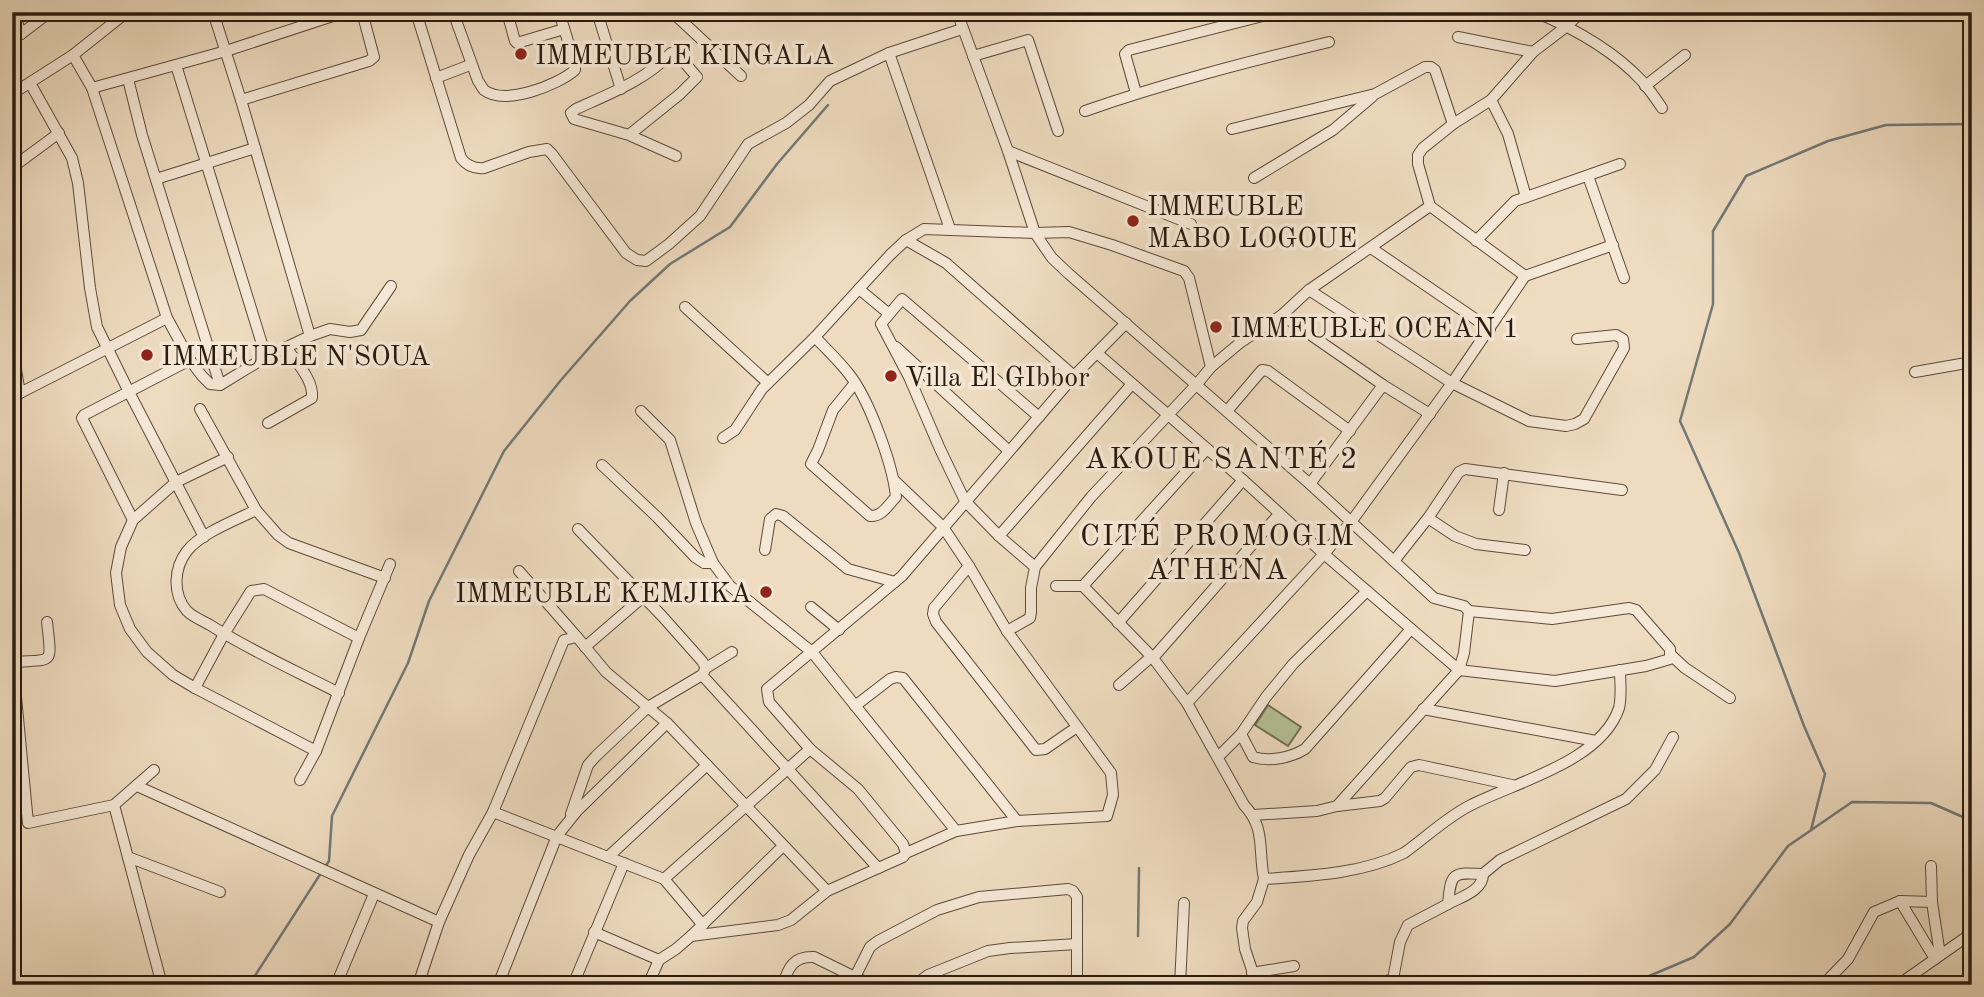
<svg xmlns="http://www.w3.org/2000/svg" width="1984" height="997" font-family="'Old Standard TT',serif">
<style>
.pitch{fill:#b4c296;stroke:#6f6e52;stroke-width:2}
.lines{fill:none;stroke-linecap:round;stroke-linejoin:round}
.stream{stroke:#717978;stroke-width:2.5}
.minor-casing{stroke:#5b4b3a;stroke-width:12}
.minor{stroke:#f5e8d6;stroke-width:10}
.poi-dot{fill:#8f2418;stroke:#f5e8d6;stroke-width:2.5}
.labels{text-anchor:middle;stroke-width:7;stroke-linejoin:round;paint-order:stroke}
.poi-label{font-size:28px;fill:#2a1b0e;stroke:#f5e8d6;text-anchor:start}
.neighbourhood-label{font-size:30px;letter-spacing:2px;fill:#2a1b0e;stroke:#f5e8d6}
</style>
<rect width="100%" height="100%" fill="#efdcc0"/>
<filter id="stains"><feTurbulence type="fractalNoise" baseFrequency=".00286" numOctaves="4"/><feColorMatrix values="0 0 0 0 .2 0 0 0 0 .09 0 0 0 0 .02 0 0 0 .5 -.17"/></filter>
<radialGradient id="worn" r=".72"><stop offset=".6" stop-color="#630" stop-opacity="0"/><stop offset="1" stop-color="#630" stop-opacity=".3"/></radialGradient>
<!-- pitch -->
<polygon class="pitch" points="1268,705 1301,727 1288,746 1255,725"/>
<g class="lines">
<!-- stream -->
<g class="stream">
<polyline points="1811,830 1825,774 1804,726 1739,553 1680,421 1713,304 1713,231 1746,176 1828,141 1886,125 1972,124"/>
<polyline points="325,867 329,861 332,816 408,663 429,601 504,451 561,380 630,301 670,264 730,227 777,164 828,105"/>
<polyline points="1138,936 1139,868"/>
<polyline points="249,985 321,873"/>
<polyline points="1628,985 1694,957 1730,924 1788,846 1852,802 1931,803 1972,821"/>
</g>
<defs>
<g id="minor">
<polyline points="14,12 21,34"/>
<polyline points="213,12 241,100 310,336"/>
<polyline points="307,12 311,23"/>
<path d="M416,12L461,158C467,166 474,169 484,168L529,152L547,149L552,154L626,253L637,260L646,261L669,244L700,216L748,144L786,123L809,105L830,81L889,53L962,29"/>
<path d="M453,12L478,81C479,82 483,89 484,90C505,106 558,85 575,70V64L559,12"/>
<polyline points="507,12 515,41 517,43 564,29"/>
<polyline points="597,12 621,89"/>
<polyline points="672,12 741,76"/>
<polyline points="957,12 1008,151 1035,233 1052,258 1069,274 1310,484 1434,598 1464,606 1469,611 1552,619 1629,608 1636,610 1670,649 1670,659 1646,666 1555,681 1459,670 1324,554 1243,480 1097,353"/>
<path d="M1535,12C1573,28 1613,50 1642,81C1649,89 1656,99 1662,108"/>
<polyline points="12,37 21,34 50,12"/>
<polyline points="1458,37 1533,52"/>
<polyline points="889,53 950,229"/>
<polyline points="73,55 92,88 167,318 190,360 202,376 210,384 220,385"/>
<polyline points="973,56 1028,40 1058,131"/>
<polyline points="176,65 266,357"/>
<polyline points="436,78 470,65"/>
<polyline points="128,79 142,135 220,385 266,357 310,336 330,329 350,332 361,330 391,286"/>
<polyline points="30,83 72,158 78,183 90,288 97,327 129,392 204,537"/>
<polyline points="1645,86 1685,55"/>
<polyline points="92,88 226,51 345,12"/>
<polyline points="1136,93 1125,54 1129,50 1278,12"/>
<polyline points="12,94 73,55 127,12"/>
<polyline points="241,100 369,61 374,57 362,12"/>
<polyline points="1491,100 1508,134 1526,197"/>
<path d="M1085,111C1165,83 1247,62 1329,42"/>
<polyline points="1232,129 1375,94 1425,67 1431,67 1435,70 1453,124"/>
<path d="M629,135L680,94L697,77L677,54L671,53C646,80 609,94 576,109L571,113L574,119L629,135L676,156"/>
<polyline points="1008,151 1191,224"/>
<polyline points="12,170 17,164 59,133"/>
<polyline points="1588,176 1624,278"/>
<polyline points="1254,178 1333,130 1372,97"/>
<polyline points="156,179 255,148"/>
<polyline points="906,240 946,263 1074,376"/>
<polyline points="1476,241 1515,201 1620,164"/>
<polyline points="1371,248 1490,329"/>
<polyline points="1525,276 1430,206 1418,164 1418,155 1423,148 1453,124 1491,100 1533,52 1567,26 1581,12"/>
<polyline points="859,289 888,313"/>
<polyline points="1309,290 1452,383 1529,421 1566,426 1575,424 1584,419 1624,348 1623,339 1616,335 1577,339"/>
<polyline points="685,307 768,383"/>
<polyline points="1282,315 1383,385 1430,414"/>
<path d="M815,337C826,349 839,361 849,374C869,399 893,465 896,497C888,505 882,517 870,516L811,464L818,450L833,410L855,383"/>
<polyline points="12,347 20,393"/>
<polyline points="896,347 1009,451"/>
<polyline points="1915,372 1972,362"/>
<polyline points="12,395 20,393 167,318"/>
<polyline points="200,409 256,510 278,535 289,543 385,578"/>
<polyline points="641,411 670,440 696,523 713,563 730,586 812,652 956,831"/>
<polyline points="1227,411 1262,370 1268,371 1350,431"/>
<path d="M268,423L312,398C314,380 296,362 286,347"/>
<polyline points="723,438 735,430 762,389 815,337 890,255 906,240 924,229 1035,233 1069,232 1112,245 1184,271 1189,278 1211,367"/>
<polyline points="228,457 176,482 133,520 121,547 116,573 120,605 130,629 147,652 173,675 195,688 316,751"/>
<polyline points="602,465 657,517 695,557 704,563 713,563"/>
<polyline points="1310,484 1383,385"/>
<path d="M256,510C236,520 201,533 187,551C174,568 172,594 187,611C193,617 203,621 210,625C251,651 296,671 339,693"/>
<polyline points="1499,510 1504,473"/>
<polyline points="1428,518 1455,536 1476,544 1525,550"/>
<polyline points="133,520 82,418 84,415 190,360"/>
<polyline points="578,529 662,616 702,661 706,668"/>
<polyline points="999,536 1132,384"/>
<polyline points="765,550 770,519 776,514 783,516 848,569 895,582"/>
<polyline points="1394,561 1428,518 1459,472 1465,469 1622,490"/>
<polyline points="969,566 934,608 933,614 936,622 1036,750 1045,749 1077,727"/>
<polyline points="1035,567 999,536 965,501 940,449 909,377 881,324 902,299 1039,417"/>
<polyline points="519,571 577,637"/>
<path d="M1056,586H1083L1153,658L1187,703L1244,805C1266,828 1258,850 1264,879C1310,876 1362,874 1404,853C1425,838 1446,818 1469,806C1515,782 1601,762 1619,708C1622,696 1620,682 1620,670"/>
<polyline points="1083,586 1207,449"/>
<polyline points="811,607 839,630"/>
<polyline points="1118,623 1243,480"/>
<polyline points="1007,631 1030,618 1031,612 1031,588 1035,567 1091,497 1197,384 1211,367 1241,342 1282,315 1309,290 1430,206"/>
<polyline points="585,647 643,597"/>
<polyline points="12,655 28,823 114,805 154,770"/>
<polyline points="1671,655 1685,668 1730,698"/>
<polyline points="1153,658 1279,514"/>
<path d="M12,662C54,659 52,667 47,622"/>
<polyline points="702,675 878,868"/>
<polyline points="1119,685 1151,657"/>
<polyline points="195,688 224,634 251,591 264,589 359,638"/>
<polyline points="1187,703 1324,554 1351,522 1452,383 1525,276 1613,245"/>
<polyline points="855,706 890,679 896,677 903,678 1017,821"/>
<polyline points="1423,709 1596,741"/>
<path d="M1241,734L1253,757C1270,762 1290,758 1305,749L1411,629"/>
<polyline points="1218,757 1241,734 1266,697 1293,664 1367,591"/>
<polyline points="300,780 316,751 359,638 390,564"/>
<polyline points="137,786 439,922"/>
<polyline points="114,805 162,985"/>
<polyline points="1337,806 1380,801 1385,798 1411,767 1419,765 1512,785"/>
<polyline points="493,812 664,879 703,925"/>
<polyline points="571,814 588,765 596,756 648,707 702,675 706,668 732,652"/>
<polyline points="1253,815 1317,811 1337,806 1459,670 1464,653 1469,611"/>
<polyline points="906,853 903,844 858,789 810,749 769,702 767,689 902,576 1074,376 1126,323"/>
<polyline points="128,857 220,892"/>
<polyline points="608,857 707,765"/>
<polyline points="1931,866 1932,902 1940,955"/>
<polyline points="664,879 810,749"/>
<polyline points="1900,901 1935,959"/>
<path d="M1448,904C1461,897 1483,891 1483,874"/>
<polyline points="594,932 659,960"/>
<polyline points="691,936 778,925 791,920 827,891 903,857 906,853 956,831 1017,821 1107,816 1113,795 1111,773 1007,631 969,566 943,527 894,480"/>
<polyline points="1252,973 1294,966"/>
<polyline points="336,985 374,894"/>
<polyline points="418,985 439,922 469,855 493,812 564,640 577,637 606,672 667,723 827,891"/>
<polyline points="498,985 557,836 577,811 667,723"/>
<polyline points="573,985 624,863"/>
<polyline points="648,985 659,960 676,949 691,936 783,846"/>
<path d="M783,985C788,967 794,956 814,957L871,985"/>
<polyline points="851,985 870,947 878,941 937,910 979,897 1068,889 1073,891 1077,897 1077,985"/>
<polyline points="915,985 928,975 988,951 1010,948 1077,944"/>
<polyline points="1180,985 1184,903"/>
<polyline points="1257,985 1245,949 1242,928 1243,921 1257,902 1264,879"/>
<path d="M1373,985L1393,979L1400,942L1408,925L1448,904C1451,873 1452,872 1483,874L1500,860L1626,799L1655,770L1673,737"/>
<polyline points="1823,985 1848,959 1874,912 1900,901 1932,902"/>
<polyline points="1898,985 1972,933"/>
</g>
</defs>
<!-- minor casing -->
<use href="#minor" class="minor-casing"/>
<!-- minor -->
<use href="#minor" class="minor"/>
</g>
<!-- markers -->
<g class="poi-dot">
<circle cx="521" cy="54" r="7"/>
<circle cx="1133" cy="221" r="7"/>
<circle cx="1216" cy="327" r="7"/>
<circle cx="147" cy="355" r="7"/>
<circle cx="891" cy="376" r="7"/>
<circle cx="766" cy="592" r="7"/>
</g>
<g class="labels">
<!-- poi labels -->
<g class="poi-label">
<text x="535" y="64">IMMEUBLE KINGALA</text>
<text x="1147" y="215">IMMEUBLE<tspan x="1147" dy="32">MABO LOGOUE</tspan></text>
<text x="1230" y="337">IMMEUBLE OCEAN 1</text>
<text x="161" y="365">IMMEUBLE N'SOUA</text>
<text x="905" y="386">Villa El GIbbor</text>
<text x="752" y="602" text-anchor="end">IMMEUBLE KEMJIKA</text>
</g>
<!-- neighbourhood labels -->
<g class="neighbourhood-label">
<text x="1222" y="468">AKOUE SANTÉ 2</text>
<text x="1218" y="545">CITÉ PROMOGIM<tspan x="1218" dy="34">ATHENA</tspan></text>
</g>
</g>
<!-- margin -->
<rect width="1984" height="997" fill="none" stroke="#efdcc0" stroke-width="42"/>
<rect x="14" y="14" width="1956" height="969" fill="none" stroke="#2a1b0e" stroke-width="3.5"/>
<rect x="21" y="21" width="1942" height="955" fill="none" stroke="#2a1b0e" stroke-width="2"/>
<rect width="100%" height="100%" filter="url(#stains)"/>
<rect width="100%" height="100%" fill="url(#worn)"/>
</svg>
